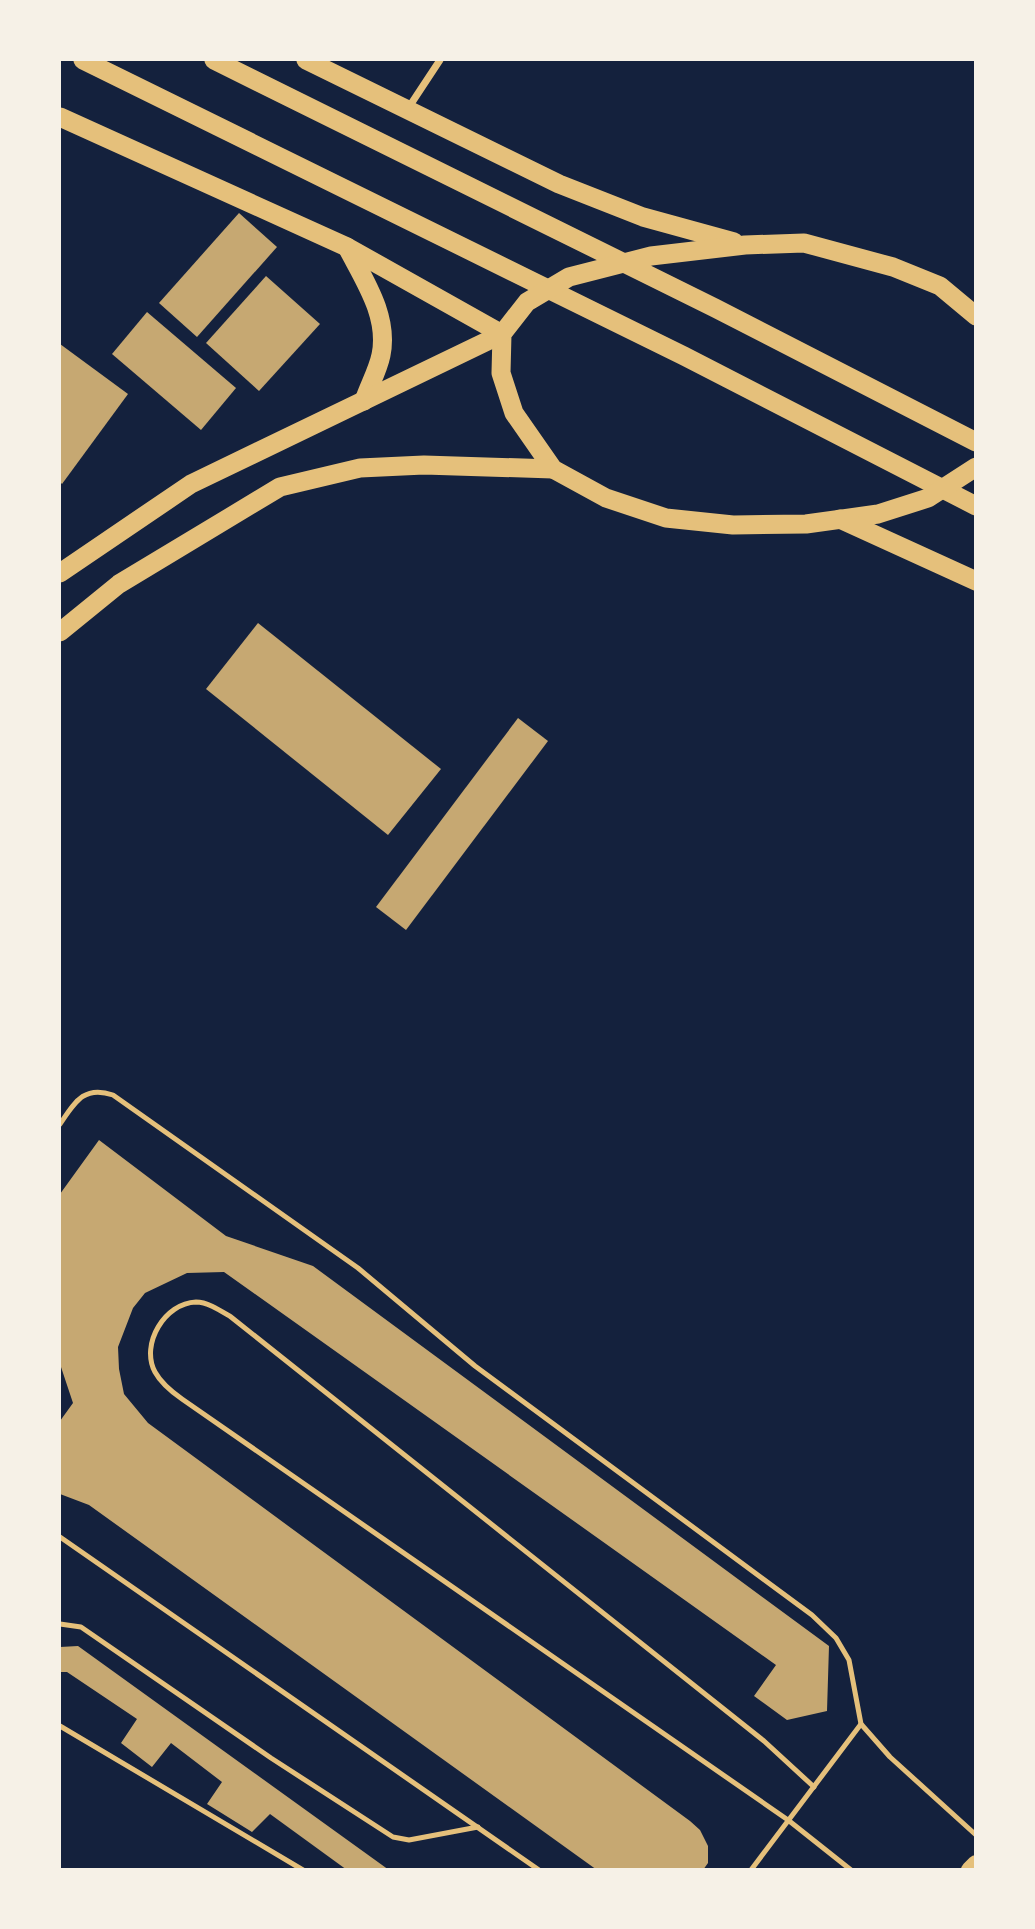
<svg xmlns="http://www.w3.org/2000/svg" width="1035" height="1929" font-family="'Varela Round',sans-serif">
<style>
.building{fill:#c6a872}
.lines{fill:none;stroke-linecap:round;stroke-linejoin:round}
.service{stroke:#e5c07b;stroke-width:5}
.minor{stroke:#e5c07b;stroke-width:7}
.primary{stroke:#e5c07b;stroke-width:18}
.trunk{stroke:#e5c07b;stroke-width:19}
</style>
<rect width="100%" height="100%" fill="#14213d"/>
<!-- building -->
<g class="building">
<polygon points="239,213 277,247 197,337 159,303"/>
<polygon points="266,276 320,324 259,391 206,343"/>
<polygon points="147,312 236,388 201,430 112,354"/>
<polygon points="60,344 128,394 62,484 60,482"/>
<polygon points="258,623 441,769 388,835 206,689"/>
<polygon points="518,718 548,741 406,930 376,907"/>
<polygon points="99,1140 226,1236 313,1266 829,1646 827,1711 787,1720 754,1696 776,1665 224,1272 187,1273 145,1293 133,1308 118,1347 119,1369 124,1394 148,1423 690,1821 700,1830 708,1846 708,1863 703,1870 597,1870 89,1505 60,1494 60,1421 73,1403 60,1364 60,1194"/>
<polygon points="78,1646 389,1870 347,1870 270,1814 252,1832 207,1804 222,1782 171,1743 152,1767 121,1743 137,1719 67,1672 60,1672 60,1647"/>
</g>
<g class="lines">
<!-- service -->
<g class="service">
<path d="M60,1124C75,1102 84,1085 113,1095L358,1268L475,1366L812,1615L836,1638L849,1660L861,1724L890,1757L976,1835"/>
<polyline points="60,1537 539,1870"/>
<polyline points="60,1624 81,1627 271,1758 393,1837 409,1840 478,1827"/>
<polyline points="60,1726 303,1870"/>
<path d="M814,1787L764,1741L231,1317C221,1311 208,1302 196,1302C165,1303 140,1344 155,1372C161,1383 172,1392 182,1399L788,1820L851,1870"/>
<polyline points="751,1870 861,1724"/>
</g>
<!-- minor -->
<polyline class="minor" points="409,107 440,60"/>
<!-- primary -->
<polyline class="primary" points="970,1870 976,1864"/>
<!-- trunk -->
<g class="trunk">
<polyline points="83,60 684,356 976,506"/>
<polyline points="214,60 715,308 976,442"/>
<polyline points="306,60 559,184 643,217 734,242"/>
<polyline points="60,117 347,247 502,334"/>
<path d="M347,247C364,280 389,316 381,355C378,370 369,386 364,401"/>
<polyline points="976,316 940,286 893,267 804,243 745,245 651,256 569,277 527,302 502,334 501,373 514,413 553,469 606,498 666,518 733,525 806,524 878,514 928,498 976,467"/>
<polyline points="840,519 976,581"/>
<polyline points="60,573 191,484 502,334"/>
<polyline points="60,632 119,584 280,487 360,468 424,465 553,469"/>
</g>
</g>
<!-- border -->
<rect width="1035" height="1929" fill="none" stroke="#f6f1e7" stroke-width="122"/>
</svg>
